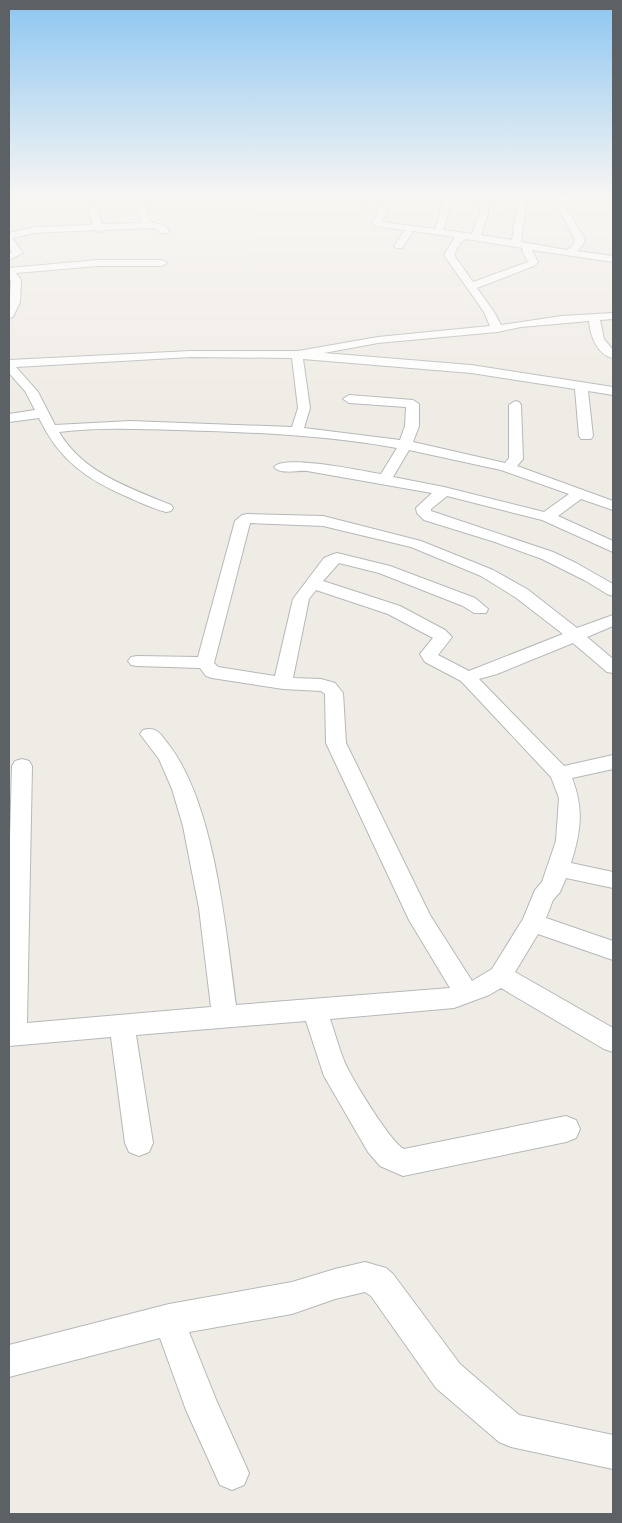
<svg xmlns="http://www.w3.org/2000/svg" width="622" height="1523" font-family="'Titillium Web',sans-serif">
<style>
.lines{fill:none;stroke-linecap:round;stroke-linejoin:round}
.minor-casing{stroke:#b5b8bb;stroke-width:2}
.minor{fill:#fff;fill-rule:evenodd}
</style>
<rect width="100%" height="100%" fill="#efece5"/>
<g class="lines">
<defs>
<g id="minor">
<path d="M370,198H378L376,206L388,210L382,222L435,229L444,200L443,198H527L521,242L567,250L574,244L575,239L552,198H560L585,239L583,245L577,251L613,256V262L532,250L538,262L534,266L477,288L494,312L501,325L562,316L613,313V319L600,320L604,339L613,350V358C597,355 590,335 589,321L521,327L497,332L378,343L324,353L471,365L613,387V395L588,391L593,436L591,439H581L579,436L575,389L471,373L303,359L310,408L304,428L400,440L405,426L406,407L349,403L343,399L349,395L413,400L419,404V426L413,442L505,463L509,458V405L515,401L519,402L521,405L523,459L517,466L613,501V510L581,499L558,516L613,541V552L542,520L447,496L431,509V511L553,552L576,563L613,584V596L607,594L586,581L542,559L495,542L424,520L417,513L416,508L432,493C390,486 349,478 307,471C298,470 280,475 274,467C284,454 363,471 381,474L397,448C324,435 251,432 177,430C138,429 98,427 59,432C83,473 130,488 171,505L173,508L171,511L166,512C154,509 141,503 130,498C87,480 59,460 39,418L9,422V414L35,410L25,391L9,373V360L191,351H298L378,337L490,326L484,312L444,255L455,237L413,231L402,248H396L394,246L405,230L375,226L373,223L379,211L367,207ZM452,201L480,202V213L472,234L443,230ZM488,203L517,204L512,240L481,235L488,213ZM466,239L523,248L522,251L528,262L473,282L454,255L460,243ZM191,357L292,358L298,408L292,427L130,421L55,425L38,392L16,367ZM409,450L501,470L569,494L544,512L444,487L393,477Z"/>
<polygon points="141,202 145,205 150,222 164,225 169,231 167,233 161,233 154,228 103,230 99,232 95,230 34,233 12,238 23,253 9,260 9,254 12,252 9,246 9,233 34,227 93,225 89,209 93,206 97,209 102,224 142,223 137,205"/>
<polygon points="98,260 162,260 167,263 162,266 98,266 16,273 21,280 20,302 13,317 9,318 11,280 9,278 9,268"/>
<path d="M247,514L323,516L421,541L493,570L527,589L577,628L613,615V626L587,637L613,659V673L607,672L573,643L497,674L479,679L564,766L613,755V769L572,778C584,809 581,831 571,863L613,872V888L566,878L560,892L553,900L546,918L613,941V960L538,934L515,972L613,1028V1052L604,1049L501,988L489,995L454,1008L330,1019C335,1033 339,1049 345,1063C352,1079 391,1143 404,1149L566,1116L576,1120L580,1129L576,1138L566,1142L403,1176L380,1166L368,1152L324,1076L306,1021L136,1035L153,1143L149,1152L139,1156L129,1152L125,1143L111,1037L9,1046V874L12,766L15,761L22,759L29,761L32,766L27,1023L211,1007L199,908L183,826L172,789L159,759L140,734L143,730C157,726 161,735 169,745C215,805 226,932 236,1005L450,988L409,920L326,743L325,694L321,691L283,689L212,678L206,676L200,668L137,666L131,665L128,661L131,657L137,656L198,657L235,521L242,515ZM250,523L323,526L411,547L481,576L515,597L563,634L469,671L438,655L452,637L445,630L400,606L323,581L339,563L379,573L463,606L474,613H486L488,609L475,598L390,566L337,553L331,555L324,558L293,599L275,676L218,667L214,663ZM316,590L388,614L433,638L420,654L425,662L461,681L551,777L559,798L556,841L542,882L535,890L523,919L492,969L472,981L430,915L346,743L343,693L335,683L321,679L293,678L309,599Z"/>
<polygon points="365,1262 386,1268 393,1274 460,1364 519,1415 613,1435 613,1469 511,1447 499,1442 436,1388 371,1296 365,1292 335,1299 292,1314 189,1332 217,1402 249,1473 244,1485 232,1490 220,1485 186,1410 160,1338 9,1377 9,1345 169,1304 292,1282 335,1269"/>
</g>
</defs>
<!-- minor casing -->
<use href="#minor" class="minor-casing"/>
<!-- minor -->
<use href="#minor" class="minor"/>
</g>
<!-- sky -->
<linearGradient id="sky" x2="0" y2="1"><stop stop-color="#8dc6f1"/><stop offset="0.48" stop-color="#f8f6f3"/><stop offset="1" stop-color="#f8f6f3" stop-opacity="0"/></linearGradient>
<rect width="622" height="411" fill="url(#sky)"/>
<!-- border -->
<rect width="622" height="1523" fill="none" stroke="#5c6165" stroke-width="20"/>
</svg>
